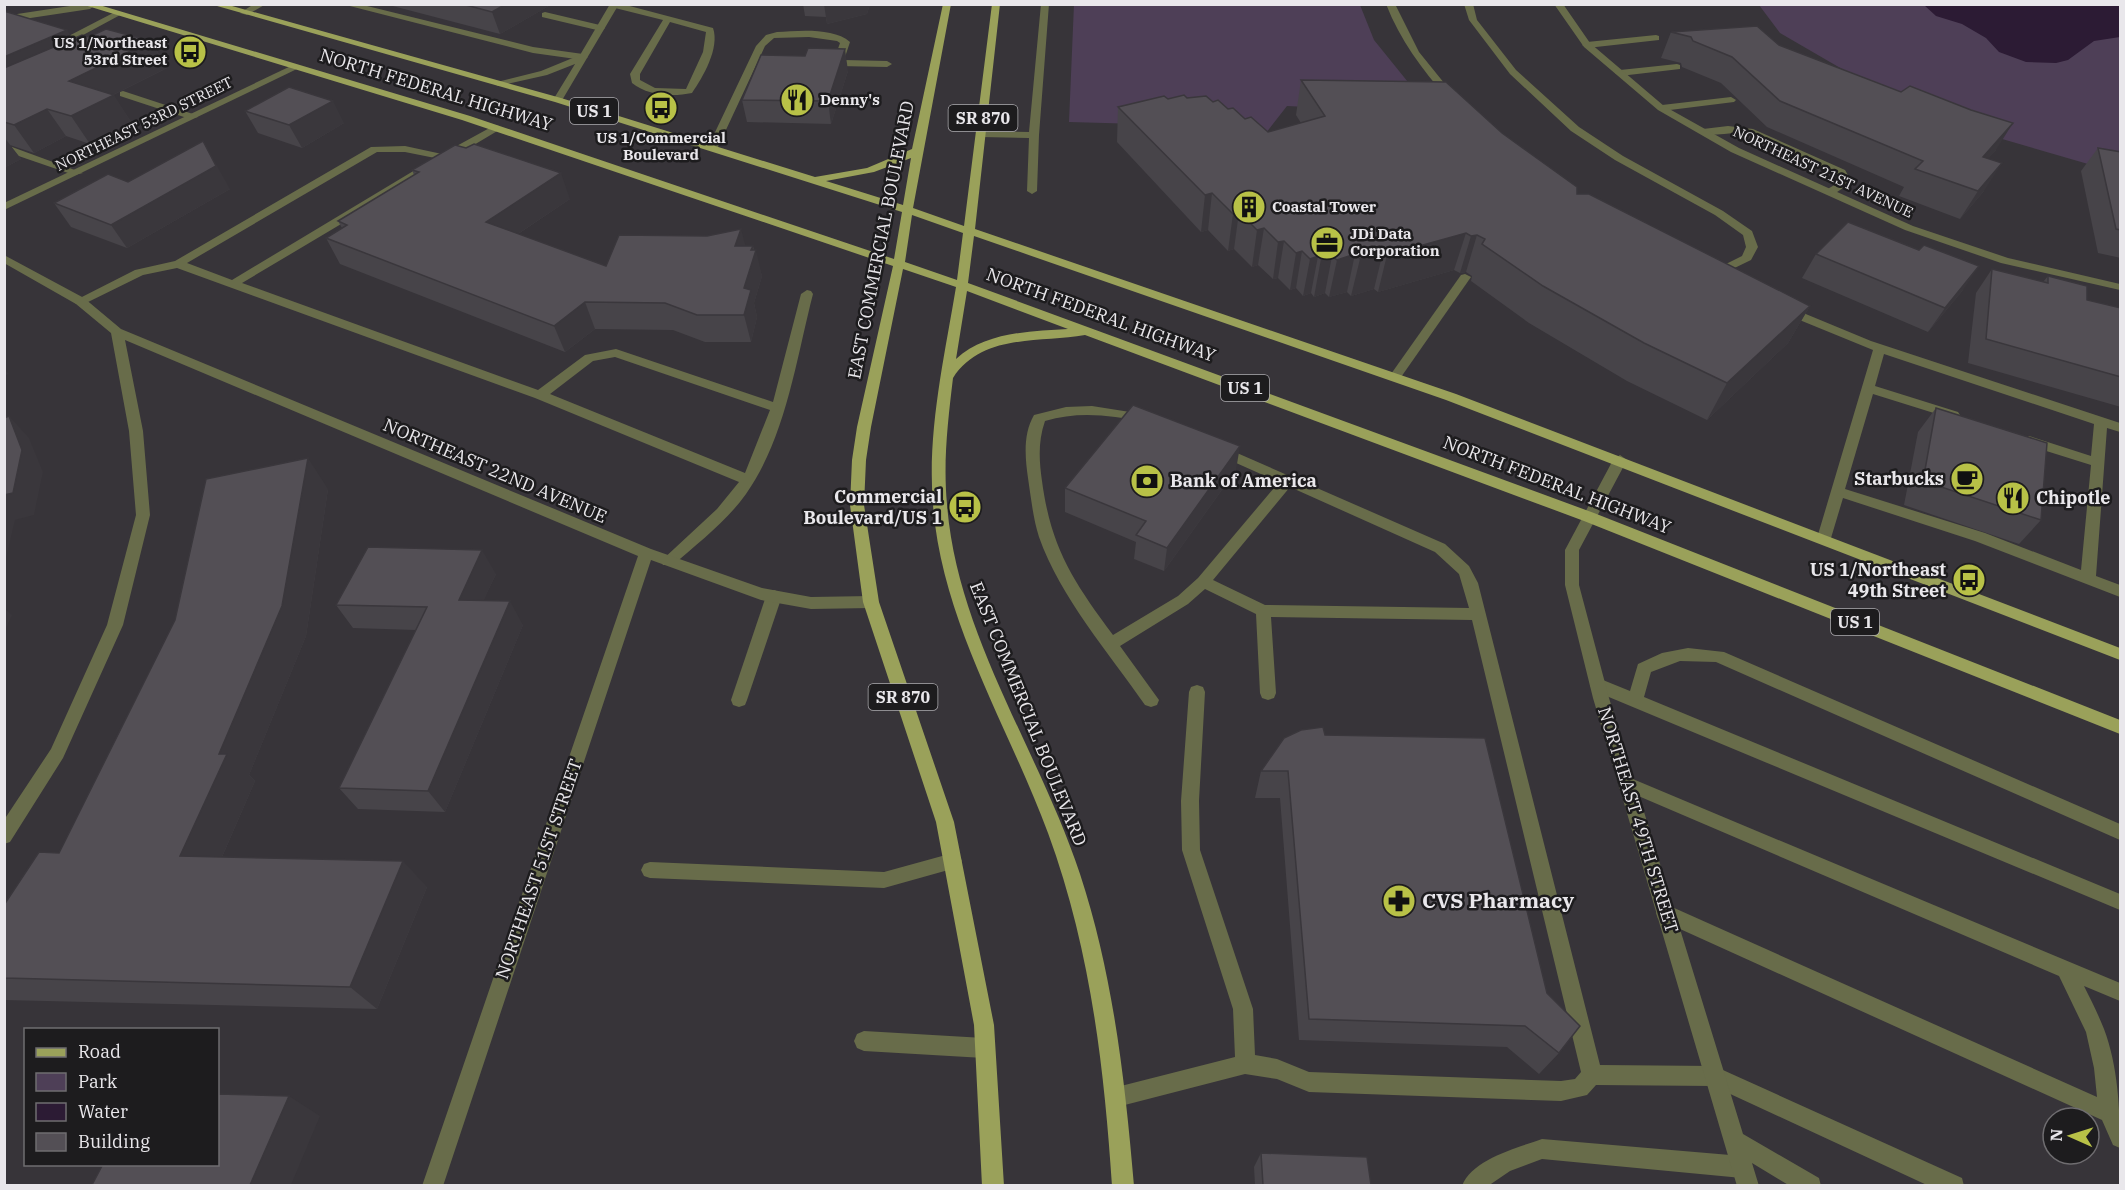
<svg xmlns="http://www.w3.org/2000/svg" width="2125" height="1190" font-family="'IBM Plex Serif',serif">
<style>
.green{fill:#4e3f57}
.water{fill:#2c1b34}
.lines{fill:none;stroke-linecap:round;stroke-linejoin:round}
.lane{fill:#686c4a;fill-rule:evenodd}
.street{fill:#686c4a;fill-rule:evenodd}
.primary{fill:#9aa15a;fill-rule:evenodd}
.wall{fill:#474449}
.shaded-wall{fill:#3a373c}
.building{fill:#534f55;stroke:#3a373c;stroke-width:1.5}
.labels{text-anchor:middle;stroke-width:5;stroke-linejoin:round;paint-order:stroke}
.far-poi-label{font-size:15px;font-weight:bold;fill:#e9e7eb;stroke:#1d1c1e;text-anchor:start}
.far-street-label{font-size:15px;fill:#e9e7eb;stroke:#1d1c1e}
.shield{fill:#1d1c1e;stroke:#acaaae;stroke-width:1.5}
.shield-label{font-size:16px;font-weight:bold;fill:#e9e7eb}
.street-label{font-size:18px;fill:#e9e7eb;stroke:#1d1c1e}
.poi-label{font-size:18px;font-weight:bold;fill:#e9e7eb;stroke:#1d1c1e;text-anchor:end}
.near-poi-label{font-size:21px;font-weight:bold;fill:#e9e7eb;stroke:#1d1c1e;text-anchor:start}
</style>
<rect width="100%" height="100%" fill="#373439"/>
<!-- green -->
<g class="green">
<polygon points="1074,4 1360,5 1374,40 1433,113 1287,106 1255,147 1211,126 1069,122"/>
<polygon points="1759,5 2120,5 2120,165 2088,164 1923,116 1780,33"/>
</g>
<!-- water -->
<polygon class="water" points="1924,5 2120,5 2120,37 2094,41 2068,60 2056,63 2026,62 1999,52 1986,38 1962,24 1936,16"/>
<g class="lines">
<!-- lane -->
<g class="lane">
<polygon points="254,4 266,4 247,15 240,13"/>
<polygon points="342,4 359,4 533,47 583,54 588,57 583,60 533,53"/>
<path d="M610,4H622L713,28C720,48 703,77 692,93C673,97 648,96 632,83L630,74L663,20L611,7ZM670,22L706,32L703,52L686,89L655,88L640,80V74Z"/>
<polygon points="1041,4 1049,4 1039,135 1037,191 1032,194 1027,191 1029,138 981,137 976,134 981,131 1029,132"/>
<path d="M1386,4H1395L1419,52L1453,94V98H1447C1422,69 1400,40 1386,4Z"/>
<polygon points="1464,4 1473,4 1477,20 1516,70 1579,127 1623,156 1723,211 1752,231 1758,247 1751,260 1718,276 1710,276 1710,272 1742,256 1746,247 1743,235 1715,215 1615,160 1571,131 1510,74 1469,20"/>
<polygon points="115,12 122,14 72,41 78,43 78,47 72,47 59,41"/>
<polygon points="545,12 604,26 605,28 601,31 542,17 542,13"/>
<path d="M777,32C797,31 833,27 850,42L844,60L887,61L892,64L887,67L838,66L833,63L840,43L837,41L809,37L774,38L765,46L718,147L709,149L708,147L756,46L766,35Z"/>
<polygon points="1656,35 1659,36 1659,40 1587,48 1582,45 1587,42"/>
<polygon points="1677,64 1680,65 1680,69 1620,76 1615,73 1620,70"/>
<polygon points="123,91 196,115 198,117 190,119 120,96 120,92"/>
<polygon points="1731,97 1736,100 1734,102 1662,111 1657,108 1662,105"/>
<path d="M495,125L499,126V130L242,283L538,390L585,355L616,349L773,402L801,294L807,290L811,291L813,294C796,360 786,437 746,494C726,522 698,543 673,565H663L661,561L717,509L739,482L535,398L177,268L143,275L84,304H76L74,301L135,270L175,261L371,147L405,146L442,154ZM377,152H405L435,158L232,280L187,263ZM615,357L770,410L745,473L550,394L593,361Z"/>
<path d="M1728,126L1753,129L1845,170L1852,182L1834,194H1826V190L1841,181L1837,174C1810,162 1776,142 1748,134C1734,130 1707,139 1698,132L1703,129Z"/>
<polygon points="4,147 12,147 83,173 74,175 4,151"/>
<polygon points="1465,274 1471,277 1399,380 1391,380 1389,377 1391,374 1461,275"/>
<path d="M1784,305L1871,341L2120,423V432L2107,428L2096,576L2120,585V597L1975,541L1843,498L1831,538L1829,542H1819L1817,538L1873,350L1780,312L1778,309ZM1884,354L2094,424L2091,456L2029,436L2022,441L2024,444L2091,465L2081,570L1985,533L1845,489L1873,394L1953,419L1960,415L1958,412L1875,386Z"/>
<path d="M1092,406L1149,415L1151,418L1144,422C1110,415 1078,411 1045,421C1038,441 1039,460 1042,481C1051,548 1073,581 1113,635L1178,596L1198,578L1279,482L1216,454L1214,451L1221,446L1445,544L1469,566L1478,583L1600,1065L1714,1066L1962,1178L1964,1186H1929L1713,1086L1596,1085L1587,1095L1561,1101L1309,1092L1277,1079L1245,1074L1117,1107L1110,1104L1107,1097L1110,1090L1117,1087L1235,1057L1233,1009L1182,850L1181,801L1189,692L1191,687L1197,685L1203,687L1205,692L1199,801L1200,850L1253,1009L1255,1055L1277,1059L1309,1072L1561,1081L1575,1079L1581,1072L1472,620L1271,617L1276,693L1274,698L1268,700L1262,698L1260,693L1256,614L1205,589L1188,604L1120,646L1159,700L1157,705L1151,707L1145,705C1109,653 1060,597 1039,537C1033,518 1031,498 1028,478C1025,457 1023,434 1034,415L1066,407ZM1290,487L1435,552L1459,574L1469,608L1265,605L1213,580Z"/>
<polygon points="774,590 779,592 782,596 747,700 745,705 739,707 733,705 731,700 766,596 769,592"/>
<polygon points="1688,648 1724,652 2120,824 2120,840 1716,662 1680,661 1651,672 1644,697 2120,894 2120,910 1592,690 1590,685 1592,680 1598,678 1630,691 1638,664 1662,653"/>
<path d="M1628,777L2120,983V1001L2084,986C2091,1000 2098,1014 2104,1029C2118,1066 2120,1109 2120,1148L2113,1145L2102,1120L1658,919L1656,913L1658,907L1665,904L1672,907L2097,1097L2094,1068L2086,1032L2059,976L1622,789L1619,784L1622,779Z"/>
<polygon points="953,853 959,855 962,861 959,867 884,888 650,878 644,876 641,870 644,864 650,862 884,872"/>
<polygon points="864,1031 984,1038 991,1041 994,1048 991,1055 984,1058 864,1051 857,1048 854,1041 857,1034"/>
<path d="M1542,1139L1742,1156L1749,1160L1753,1167L1749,1174L1742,1178L1542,1159L1510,1171L1488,1186H1462C1472,1159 1517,1148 1542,1139Z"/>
</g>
<!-- street -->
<g class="street">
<polygon points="83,4 94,6 90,9 4,22 4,16"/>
<polygon points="610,4 619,4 561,102 553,100 575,64 547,75 498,86 493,83 541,71 580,55"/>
<polygon points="1554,4 1563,4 1590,43 1664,106 1739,148 1913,226 2008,258 2120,284 2120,290 2001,263 1905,230 1731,152 1658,110 1584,47"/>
<polygon points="293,65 301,67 4,210 4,203"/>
<polygon points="4,255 84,298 121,329 651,549 762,588 811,597 871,596 876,598 879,602 876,606 871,608 811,609 761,600 651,560 443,1186 422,1186 638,556 125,340 143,431 150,515 123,625 63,758 10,842 4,844 4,820 51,749 107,625 136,515 129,431 111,333 76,304 4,263"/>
<polygon points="1620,455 1627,460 1579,550 1579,585 1609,698 1743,1134 1819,1178 1821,1186 1790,1186 1752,1163 1759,1186 1737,1186 1593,698 1565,585 1565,550 1613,460"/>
</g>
<!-- primary -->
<path class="primary" d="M81,4H96L470,116L894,259L902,212L555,102L210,4H225L561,98L815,177L867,168L912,149L943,4H951L913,208L964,226L992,4H1000L975,229L1456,394L2120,648V660L1446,400L974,236L968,283L1594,513L2120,720V734L1584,521L1085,335C1040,343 982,333 953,378C948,420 943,462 947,504C957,636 1039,750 1080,874C1113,974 1125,1080 1134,1186H1112C1104,1065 1090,947 1048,833C1008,725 942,622 933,505C927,432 944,359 956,287L903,269L871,427L866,460L864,505L879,602L954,822L994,1025L1004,1186H982L974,1025L936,822L863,602L850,505L852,460L857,427L893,266L462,120ZM911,158L903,205L826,181L874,172ZM912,215L963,233L957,280L905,262ZM967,291L1068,329C1031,331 985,332 956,359Z"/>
</g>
<!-- wall -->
<g class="wall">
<polygon points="385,4 552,4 500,34"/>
<polygon points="803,4 870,4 867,14 827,24 826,17 805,16"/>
<polygon points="4,11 72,39 89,37 151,41 167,68 113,95 131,122 90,144 66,136 34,153 10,145 21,159 4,168"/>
<polygon points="1671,32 1779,45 1996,150 1988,158 1984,191 1960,219 1899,196 1904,187 1767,127 1721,83 1682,67 1681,63 1661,58"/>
<polygon points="805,56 848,71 831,124 747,122 742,100"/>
<polygon points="1301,80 1502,133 1577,194 1810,306 1788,343 1707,420 1627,381 1529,323 1471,281 1472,276 1466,272 1460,273 1454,270 1378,292 1374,289 1351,296 1347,292 1329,297 1325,293 1314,297 1311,293 1303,296 1296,288 1290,290 1278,278 1273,279 1258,265 1252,267 1234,249 1228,251 1208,230 1201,232 1117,142 1118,107 1168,99 1187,98 1213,102 1228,109 1268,132 1301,123 1296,115"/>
<polygon points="245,111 344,123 302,148 258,133"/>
<polygon points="2098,148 2121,152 2121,258 2098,253 2081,171"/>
<polygon points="412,170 570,199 518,234 606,266 746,246 753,246 762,276 754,303 757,317 751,342 705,342 673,330 595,329 565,352 340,264 326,238 342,228 338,221 414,175"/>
<polygon points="128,182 230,189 127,248 71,227 54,203"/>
<polygon points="1816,254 1963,290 1928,332 1802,278"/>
<polygon points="1992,269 2043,282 2048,276 2087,300 2121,308 2121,407 1968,363 1976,293"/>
<polygon points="1936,408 2041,520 2019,544 1904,505 1918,432"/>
<polygon points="1236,470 1164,571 1134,559 1136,542 1065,512 1065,488"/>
<polygon points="328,489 306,636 249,775 255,781 222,857 427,887 377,1009 4,1000 4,905 59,853"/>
<polygon points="496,574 483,601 523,625 445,812 358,809 339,788 416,630 353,628 336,605"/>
<polygon points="1325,735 1559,1053 1539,1074 1507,1047 1299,1040 1280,798 1255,798 1261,771"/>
<polygon points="1261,1153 1371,1185 1255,1185 1254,1167"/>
</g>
<!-- shaded-wall -->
<g class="shaded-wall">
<polygon points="506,4 552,4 500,34 492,12"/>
<polygon points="824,4 870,4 867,14 827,24"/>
<polygon points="67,30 84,56 4,92 4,57"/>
<polygon points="151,41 167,68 87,108 69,81"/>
<polygon points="845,49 848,71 831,124 828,101"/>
<polygon points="114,95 131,122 90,144 71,116"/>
<polygon points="333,101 344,123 302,148 289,125"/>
<polygon points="47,109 66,136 34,153 14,125"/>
<polygon points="2013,123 1996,150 1966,184 1983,157"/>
<polygon points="4,137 21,159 4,168"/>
<polygon points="203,141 230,189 127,248 111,225"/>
<polygon points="2002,163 1984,191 1960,219 1978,191"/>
<polygon points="561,173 570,199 497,248 486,222"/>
<polygon points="1212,193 1208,230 1201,232 1205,195"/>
<polygon points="1239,212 1234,249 1228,251 1233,214"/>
<polygon points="1264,228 1258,265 1252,267 1257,230"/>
<polygon points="741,229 748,255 735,246"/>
<polygon points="1466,233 1454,270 1378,292 1387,255"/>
<polygon points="1477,235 1466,272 1460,273 1471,236"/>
<polygon points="1284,241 1278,278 1273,279 1278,242"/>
<polygon points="753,246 754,254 756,250 762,276 754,303 757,317 751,342 744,315 744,288"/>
<polygon points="1302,251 1296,288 1290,290 1296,253"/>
<polygon points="1383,252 1374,289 1351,296 1360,259"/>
<polygon points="1355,254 1347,292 1329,297 1337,260"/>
<polygon points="1318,256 1311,293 1303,296 1310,259"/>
<polygon points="1332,256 1325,293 1314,297 1321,259"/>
<polygon points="1979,266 1963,290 1928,332 1945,308"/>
<polygon points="585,302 595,329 565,352 554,326"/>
<polygon points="1810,306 1788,343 1707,420 1727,383"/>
<polygon points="4,369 9,374 4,376"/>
<polygon points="9,416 29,438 43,472 34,515 15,520 4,567 4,495"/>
<polygon points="1240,446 1236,470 1164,571 1167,548"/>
<polygon points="308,458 328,489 306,636 249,775 255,781 211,882 180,856 219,754"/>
<polygon points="482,550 496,574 473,623 459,600"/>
<polygon points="510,601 523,625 445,812 428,791"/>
<polygon points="4,608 12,615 4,633"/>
<polygon points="403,861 427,887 377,1009 350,987"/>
<polygon points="289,1096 320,1116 291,1185 250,1185"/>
</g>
<!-- building -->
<g class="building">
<polygon points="462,4 506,4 492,12"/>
<polygon points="4,11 67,30 4,57"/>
<polygon points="1757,26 1779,45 1901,92 1910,86 1971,110 2013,123 1983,157 2002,163 1978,191 1915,169 1923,161 1780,101 1732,57 1693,41 1691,37 1671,32"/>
<polygon points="106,29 151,41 69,81 114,95 71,116 47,109 14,125 4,122 4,68 82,35 89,37"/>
<polygon points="808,48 845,49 828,101 742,100 761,55 805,56"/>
<polygon points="1301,80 1446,82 1502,133 1577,187 1577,194 1589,194 1810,306 1727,383 1644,343 1543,286 1482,244 1485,239 1477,235 1471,236 1466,233 1387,255 1383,252 1360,259 1355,254 1337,260 1332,256 1321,259 1318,256 1310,259 1302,251 1296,253 1284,241 1278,242 1264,228 1257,230 1239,212 1233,214 1212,193 1205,195 1118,107 1164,96 1168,99 1184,95 1187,98 1206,96 1213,102 1218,100 1228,109 1233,108 1245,119 1251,117 1268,132 1325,116"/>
<polygon points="289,87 333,101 289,125 245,111"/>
<polygon points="203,141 216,166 111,225 54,203 108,174 128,182"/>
<polygon points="474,144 561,173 486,222 606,266 619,235 707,236 741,229 735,246 753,246 751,250 756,250 744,288 751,290 744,315 697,315 665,303 585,302 554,326 326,238 347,225 338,221 419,172 412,170 455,145 466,148"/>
<polygon points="2098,148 2121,152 2121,230 2116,229"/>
<polygon points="1848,222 1919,250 1924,245 1979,266 1945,308 1816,254"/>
<polygon points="1992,269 2048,283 2048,276 2087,286 2087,300 2121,308 2121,377 1986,339"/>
<polygon points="1133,405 1240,446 1167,548 1136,535 1146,521 1065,488"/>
<polygon points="1936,408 2047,443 2041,520 1923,481"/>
<polygon points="9,416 22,450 13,493 4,495 4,418"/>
<polygon points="308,458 282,606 219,754 227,754 180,856 403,861 350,987 4,978 4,905 39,852 59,853 175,620 206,479"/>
<polygon points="368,547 482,550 459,600 510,601 428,791 339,788 427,607 336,605"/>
<polygon points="1323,727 1325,735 1485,738 1547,993 1580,1026 1559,1053 1525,1026 1309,1019 1288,771 1261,771 1284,738 1301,730"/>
<polygon points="218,1094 289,1096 250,1185 92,1185 103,1164 218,1164"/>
<polygon points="1261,1153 1367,1157 1371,1185 1263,1185"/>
</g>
<!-- icons -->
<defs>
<symbol id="bus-disc" viewBox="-11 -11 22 22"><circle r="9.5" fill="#b8c147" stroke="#1d1c1e"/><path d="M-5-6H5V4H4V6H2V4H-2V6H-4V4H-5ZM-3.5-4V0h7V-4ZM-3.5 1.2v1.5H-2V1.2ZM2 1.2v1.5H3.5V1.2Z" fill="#111"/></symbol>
<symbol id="restaurant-disc" viewBox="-11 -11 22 22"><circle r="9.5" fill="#b8c147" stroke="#1d1c1e"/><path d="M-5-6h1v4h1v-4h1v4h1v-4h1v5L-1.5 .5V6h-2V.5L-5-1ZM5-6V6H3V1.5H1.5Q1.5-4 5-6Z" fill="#111"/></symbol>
<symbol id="building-disc" viewBox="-11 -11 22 22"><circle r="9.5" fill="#b8c147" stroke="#1d1c1e"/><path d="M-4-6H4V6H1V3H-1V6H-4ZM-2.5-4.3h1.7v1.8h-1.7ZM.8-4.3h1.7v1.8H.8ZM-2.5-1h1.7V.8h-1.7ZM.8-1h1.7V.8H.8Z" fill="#111"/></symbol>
<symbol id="office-disc" viewBox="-11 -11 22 22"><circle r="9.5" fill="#b8c147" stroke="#1d1c1e"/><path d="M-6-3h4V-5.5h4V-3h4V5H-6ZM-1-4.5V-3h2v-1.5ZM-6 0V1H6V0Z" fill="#111"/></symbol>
<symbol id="cafe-disc" viewBox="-11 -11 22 22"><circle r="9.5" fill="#b8c147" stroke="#1d1c1e"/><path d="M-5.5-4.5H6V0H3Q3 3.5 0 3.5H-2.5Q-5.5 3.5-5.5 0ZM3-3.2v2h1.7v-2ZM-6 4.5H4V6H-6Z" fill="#111"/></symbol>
<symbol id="bank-disc" viewBox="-11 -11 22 22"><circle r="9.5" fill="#b8c147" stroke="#1d1c1e"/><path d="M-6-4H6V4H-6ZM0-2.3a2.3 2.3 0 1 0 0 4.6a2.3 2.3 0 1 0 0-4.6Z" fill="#111"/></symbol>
<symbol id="pharmacy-disc" viewBox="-11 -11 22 22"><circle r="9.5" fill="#b8c147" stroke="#1d1c1e"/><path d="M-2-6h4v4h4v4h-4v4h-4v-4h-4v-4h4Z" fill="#111"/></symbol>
</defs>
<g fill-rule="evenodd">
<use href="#bus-disc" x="171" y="33" width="38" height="38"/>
<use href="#restaurant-disc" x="778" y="81" width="38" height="38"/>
<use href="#bus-disc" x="642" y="89" width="38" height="38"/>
<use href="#building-disc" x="1230" y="188" width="38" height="38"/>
<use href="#office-disc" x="1308" y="224" width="38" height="38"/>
<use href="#cafe-disc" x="1948" y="460" width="38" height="38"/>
<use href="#bank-disc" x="1128" y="462" width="38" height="38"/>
<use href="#restaurant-disc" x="1994" y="479" width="38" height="38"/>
<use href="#bus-disc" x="946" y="488" width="38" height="38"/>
<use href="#bus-disc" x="1950" y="561" width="38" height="38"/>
<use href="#pharmacy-disc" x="1380" y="882" width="38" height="38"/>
</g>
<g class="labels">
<!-- far-poi labels -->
<g class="far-poi-label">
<text x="167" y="48" text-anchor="end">US 1/Northeast<tspan x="167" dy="17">53rd Street</tspan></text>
<text x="820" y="105">Denny's</text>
<text x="661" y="143" text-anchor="middle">US 1/Commercial<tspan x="661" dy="17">Boulevard</tspan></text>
<text x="1272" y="212">Coastal Tower</text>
<text x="1350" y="239">JDi Data<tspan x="1350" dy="17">Corporation</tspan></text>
</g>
<!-- far-street labels -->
<g class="far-street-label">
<text transform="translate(144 124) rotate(-26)" y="5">NORTHEAST 53RD STREET</text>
<text transform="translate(1823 172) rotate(25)" y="5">NORTHEAST 21ST AVENUE</text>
</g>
<!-- shield labels -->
<g class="shield">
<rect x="570" y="98" width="48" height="26" rx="4.5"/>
<rect x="948.5" y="105" width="69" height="26" rx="4.5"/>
<rect x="1221" y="375" width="48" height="26" rx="4.5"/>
<rect x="1831" y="609" width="48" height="26" rx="4.5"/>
<rect x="868.5" y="684" width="69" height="26" rx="4.5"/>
</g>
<g class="shield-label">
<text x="594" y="117">US 1</text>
<text x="983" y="124">SR 870</text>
<text x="1245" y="394">US 1</text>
<text x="1855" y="628">US 1</text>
<text x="903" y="703">SR 870</text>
</g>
<!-- street labels -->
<g class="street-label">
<text transform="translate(436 90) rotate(17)" y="6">NORTH FEDERAL HIGHWAY</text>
<text transform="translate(881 240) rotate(-79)" y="6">EAST COMMERCIAL BOULEVARD</text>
<text transform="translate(1101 315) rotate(20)" y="6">NORTH FEDERAL HIGHWAY</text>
<text transform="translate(495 471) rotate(23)" y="6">NORTHEAST 22ND AVENUE</text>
<text transform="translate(1557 485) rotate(21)" y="6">NORTH FEDERAL HIGHWAY</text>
<text transform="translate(1028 714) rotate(68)" y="6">EAST COMMERCIAL BOULEVARD</text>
<text transform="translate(1638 820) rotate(73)" y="6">NORTHEAST 49TH STREET</text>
<text transform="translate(539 869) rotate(-71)" y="6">NORTHEAST 51ST STREET</text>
</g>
<!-- poi labels -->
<g class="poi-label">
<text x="1944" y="485">Starbucks</text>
<text x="1170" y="487" text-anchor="start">Bank of America</text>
<text x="942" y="503">Commercial<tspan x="942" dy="21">Boulevard/US 1</tspan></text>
<text x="2036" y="504" text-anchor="start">Chipotle</text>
<text x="1946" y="576">US 1/Northeast<tspan x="1946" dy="21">49th Street</tspan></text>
</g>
<!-- near-poi labels -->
<g class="near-poi-label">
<text x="1422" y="908">CVS Pharmacy</text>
</g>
</g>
<!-- border -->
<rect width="2125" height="1190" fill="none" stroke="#e9e7eb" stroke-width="12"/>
<!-- legend -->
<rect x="24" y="1028" width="195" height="138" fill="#1d1c1e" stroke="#6f6d70" stroke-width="1.5"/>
<rect x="36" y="1048" width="30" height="9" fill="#9aa15a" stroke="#6f6d70" stroke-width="1.5"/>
<text x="78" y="1058" font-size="18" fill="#e9e7eb">Road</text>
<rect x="36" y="1073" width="30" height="18" fill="#4e3f57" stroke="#6f6d70" stroke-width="1.5"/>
<text x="78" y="1088" font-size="18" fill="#e9e7eb">Park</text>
<rect x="36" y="1103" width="30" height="18" fill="#2c1b34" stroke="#6f6d70" stroke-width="1.5"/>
<text x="78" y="1118" font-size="18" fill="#e9e7eb">Water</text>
<rect x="36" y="1133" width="30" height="18" fill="#534f55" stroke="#6f6d70" stroke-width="1.5"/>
<text x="78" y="1148" font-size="18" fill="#e9e7eb">Building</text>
<!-- north arrow -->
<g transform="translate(2071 1136) rotate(273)"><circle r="28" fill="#1d1c1e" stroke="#6f6d70" stroke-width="1.5"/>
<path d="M0-4.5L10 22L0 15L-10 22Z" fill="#b8c147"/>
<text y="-9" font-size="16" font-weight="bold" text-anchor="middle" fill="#e9e7eb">N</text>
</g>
</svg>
